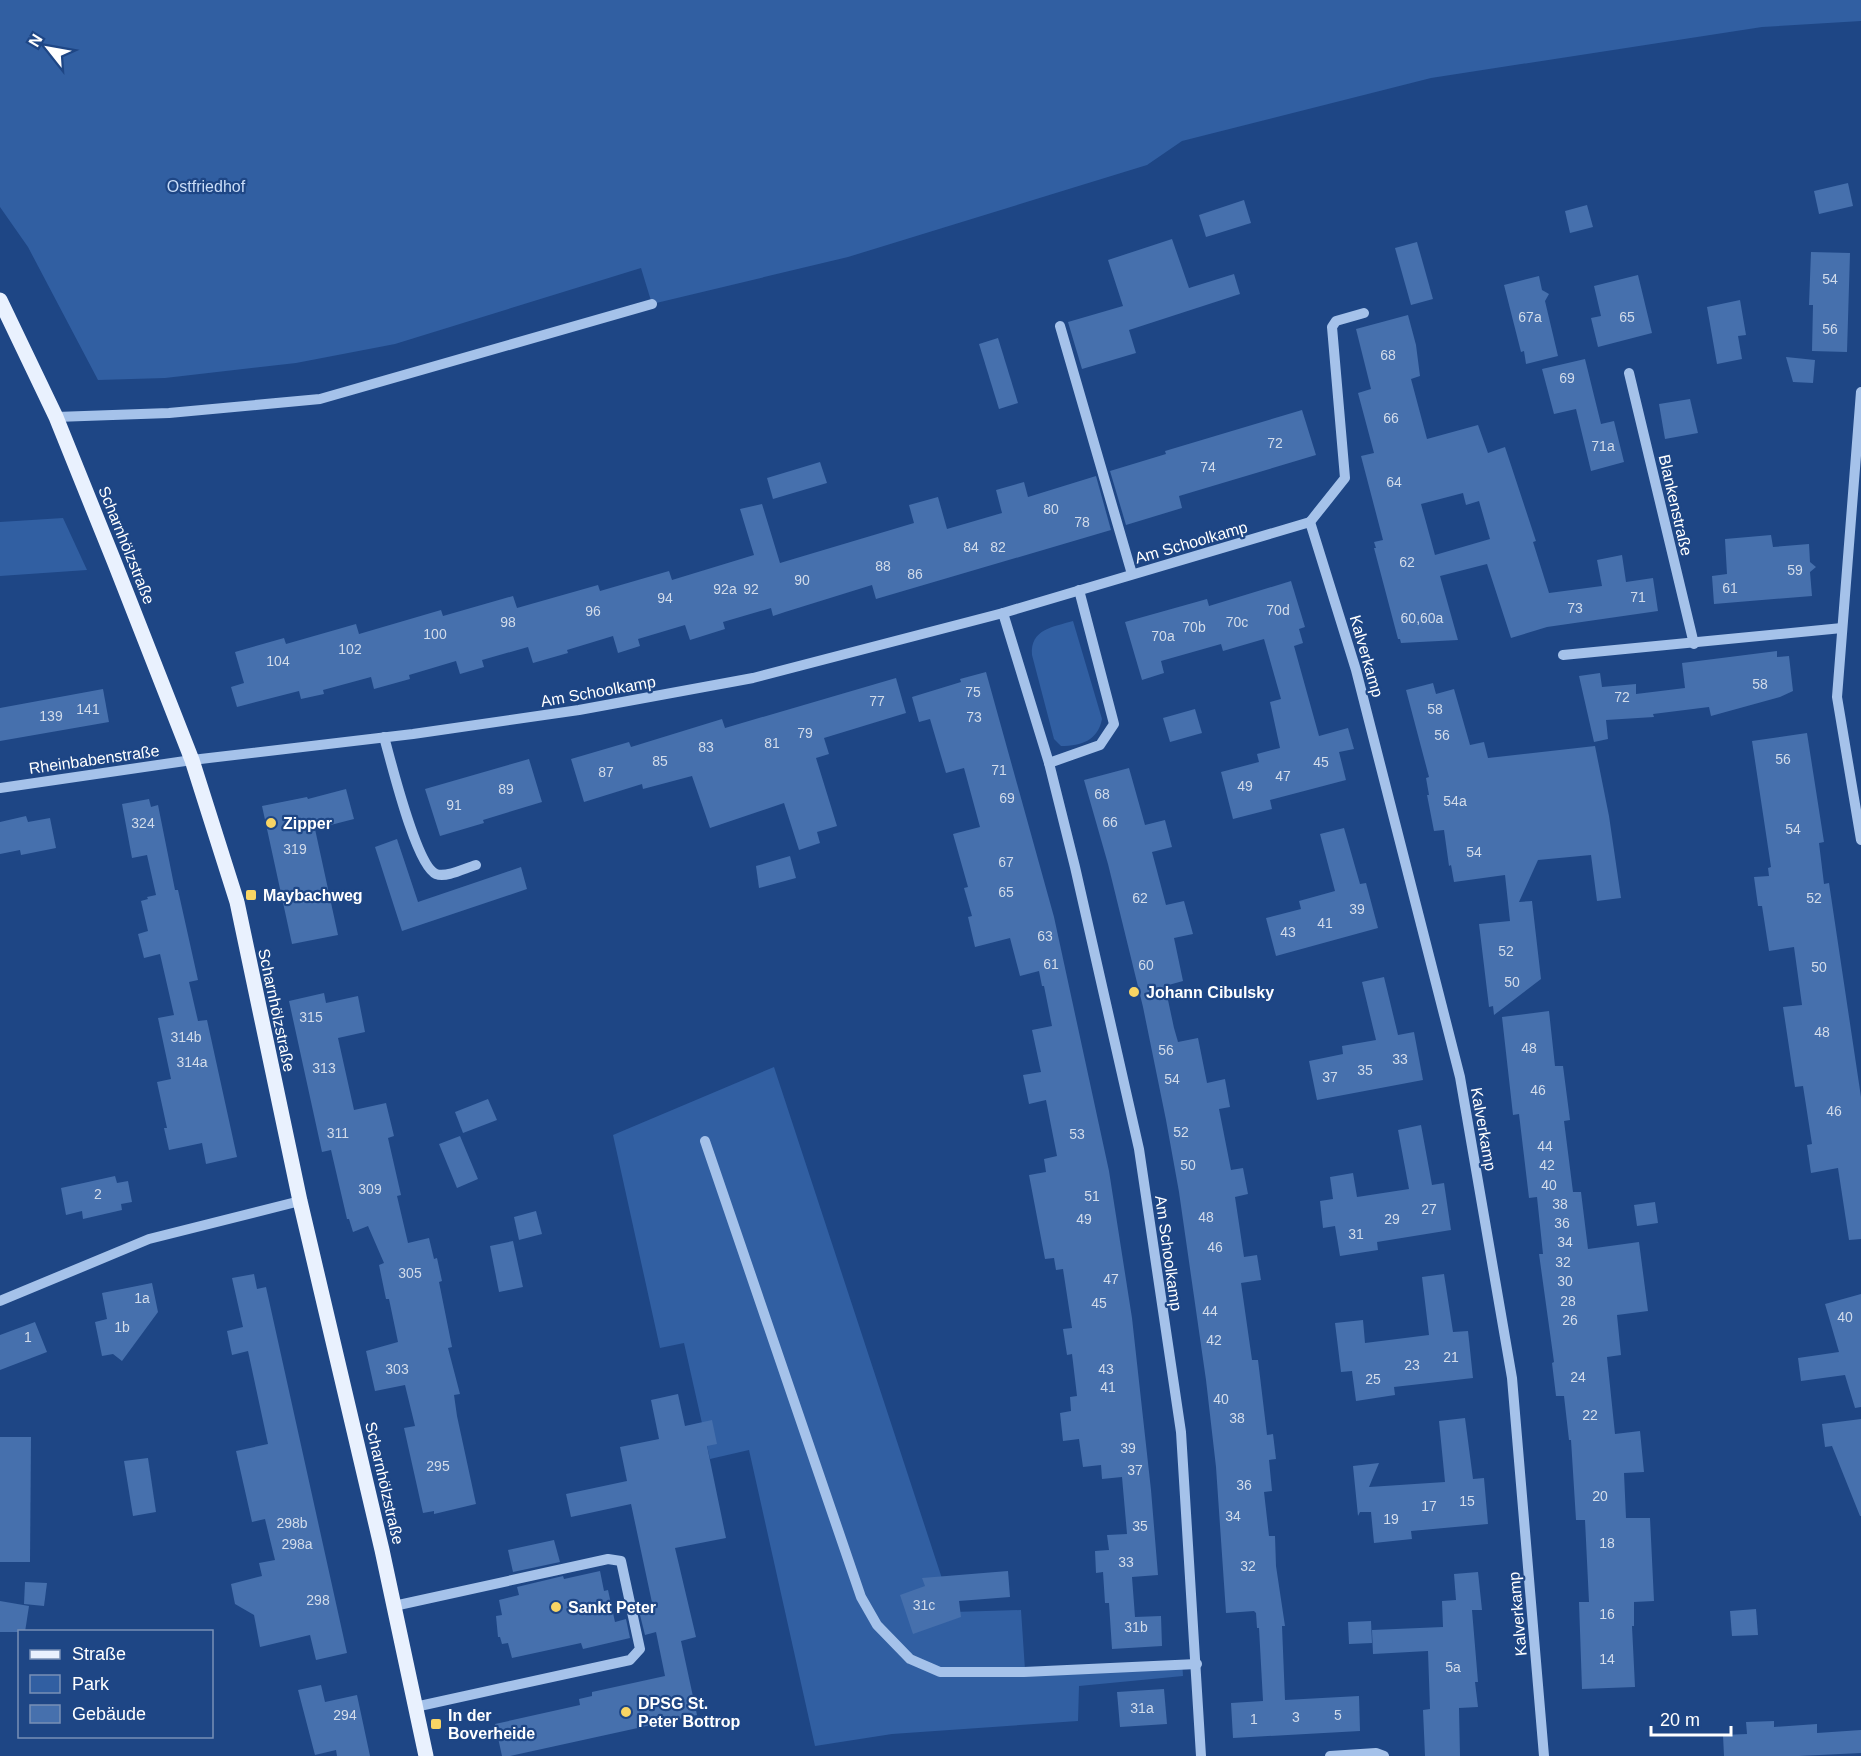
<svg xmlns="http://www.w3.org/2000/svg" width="1861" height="1756" font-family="Arial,sans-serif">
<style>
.green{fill:#315fa2}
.building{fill:#4670ad;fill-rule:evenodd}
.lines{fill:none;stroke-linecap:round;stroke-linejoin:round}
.minor{stroke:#a5c2ea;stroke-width:10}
.major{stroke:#e9f1fe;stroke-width:15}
.poi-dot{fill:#f9d564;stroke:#1e4685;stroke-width:2}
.labels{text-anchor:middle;stroke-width:4.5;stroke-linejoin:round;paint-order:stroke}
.number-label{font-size:14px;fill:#d1dbea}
.park-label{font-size:16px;fill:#caddf8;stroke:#1e4685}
.street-label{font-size:16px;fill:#fff;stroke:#1e4685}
.poi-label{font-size:16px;font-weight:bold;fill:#fff;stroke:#1e4685;text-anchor:start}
</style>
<rect width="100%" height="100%" fill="#1e4685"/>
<!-- green -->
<g class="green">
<polygon points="0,0 1861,0 1861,21 1762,27 1431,78 1182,141 1147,165 848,257 652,304 641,268 395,344 296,363 165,378 98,380 28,247 0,207"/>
<polygon points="63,518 87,570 0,576 0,522"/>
<path d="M1073,621L1102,719C1098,740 1082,746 1061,746L1054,739L1032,655C1030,629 1053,627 1073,621Z"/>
<polygon points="774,1067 953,1612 1021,1610 1025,1670 1182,1660 1183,1676 1079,1686 1078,1721 892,1734 815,1746 749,1450 710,1459 684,1343 660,1348 613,1135"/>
</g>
<!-- building -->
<g class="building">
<polygon points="1848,183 1853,206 1819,214 1814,191"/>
<polygon points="1244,200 1251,223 1206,237 1199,215"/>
<polygon points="1587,205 1593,227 1570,233 1565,211"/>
<polygon points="1172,239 1189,288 1234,274 1240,294 1129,330 1136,353 1082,369 1068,322 1123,306 1108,260"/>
<polygon points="1417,242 1433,299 1411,305 1395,248"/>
<polygon points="1811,252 1850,253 1847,352 1812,351 1813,305 1809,305"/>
<polygon points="1638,275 1652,333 1598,347 1591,318 1601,316 1594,286"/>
<polygon points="1539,276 1542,290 1549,294 1545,301 1558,356 1526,364 1524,351 1521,352 1504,285"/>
<polygon points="1740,300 1746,335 1738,336 1742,359 1717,364 1707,307"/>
<path d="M1408,315L1416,345L1420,376L1411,379L1427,439L1478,425L1488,453L1505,447L1536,541L1533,542L1549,593L1602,586L1597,560L1622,555L1626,582L1653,578L1658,611L1547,627L1511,638L1487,564L1440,576L1458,640L1401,643L1400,639H1398L1374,548H1376L1374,542L1383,540L1361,456L1374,453L1358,393L1371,389L1356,329ZM1463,493L1466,505L1479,501L1490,539L1435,555L1421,504Z"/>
<polygon points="998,338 1018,403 999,409 979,344"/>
<polygon points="1786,357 1815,360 1813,383 1793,382"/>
<polygon points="1585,359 1601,424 1614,421 1624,462 1591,471 1576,409 1554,414 1542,369"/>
<polygon points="1690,399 1698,433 1665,439 1659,404"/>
<polygon points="1302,410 1316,455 1179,496 1182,508 1126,525 1110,471 1166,454 1165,451"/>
<polygon points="820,462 827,483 773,499 767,478"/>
<polygon points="1096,476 1111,530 876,599 872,585 785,612 773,616 771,608 723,622 725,629 690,640 685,625 638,639 640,646 618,653 613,636 567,650 568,653 533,663 528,647 482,660 484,667 460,674 456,661 409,675 410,679 374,689 371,677 323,690 324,694 301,699 299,691 237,707 231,687 244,683 235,652 284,638 286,644 356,624 359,634 441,610 443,616 513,596 517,608 598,585 600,591 669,571 672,580 754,555 740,509 762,504 780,563 914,523 909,505 938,497 947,529 1002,513 996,490 1024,482 1028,497"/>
<polygon points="1771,535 1773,547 1809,544 1810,562 1816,567 1810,572 1812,596 1714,604 1712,576 1727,574 1725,539"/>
<polygon points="1291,581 1305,627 1299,629 1303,643 1294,646 1319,736 1348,728 1354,749 1339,752 1346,780 1270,800 1272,809 1233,819 1221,772 1259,762 1257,754 1280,748 1270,702 1281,699 1264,639 1223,651 1221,644 1161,661 1164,673 1142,680 1125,622 1207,599 1209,606"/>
<polygon points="1777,651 1777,657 1789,656 1793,691 1780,697 1711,716 1709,707 1653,714 1654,717 1606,720 1608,739 1594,742 1579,676 1600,673 1602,687 1636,684 1636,694 1685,688 1682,663"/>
<polygon points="986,672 1054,917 1109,1171 1132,1318 1151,1490 1158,1575 1132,1577 1135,1617 1161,1616 1162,1646 1112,1649 1109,1603 1105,1603 1103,1572 1096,1573 1095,1551 1109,1550 1107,1535 1127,1534 1122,1477 1102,1479 1101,1465 1083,1467 1079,1439 1063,1441 1060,1413 1071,1411 1070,1397 1077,1396 1072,1354 1067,1355 1063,1329 1072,1328 1063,1269 1056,1270 1054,1258 1045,1259 1029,1175 1046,1172 1044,1159 1057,1156 1046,1100 1029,1104 1023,1075 1041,1072 1032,1030 1052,1026 1044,986 1042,986 1039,971 1020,976 1010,938 975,947 968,917 972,916 964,888 968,887 953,834 980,827 964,768 946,773 930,719 919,722 912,697 961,682 960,679"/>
<polygon points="896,678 906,713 824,738 829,754 816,758 837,826 817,832 820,843 799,850 784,803 710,828 692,776 643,789 642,784 584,802 571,759 629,742 631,747 722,719 725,728"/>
<polygon points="1433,683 1436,694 1454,689 1470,745 1484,742 1488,758 1595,746 1609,816 1621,898 1597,901 1591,855 1538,860 1519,902 1532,901 1541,979 1494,1015 1493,1006 1489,1007 1479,924 1510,921 1505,875 1454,882 1451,865 1449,866 1444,830 1434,831 1427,795 1429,795 1426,778 1429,777 1406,690"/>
<polygon points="103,689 109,722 0,741 0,708"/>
<polygon points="1195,709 1202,733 1170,742 1163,718"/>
<polygon points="1807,733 1824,842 1819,843 1824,884 1829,883 1861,1097 1861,1239 1849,1240 1838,1168 1811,1173 1807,1145 1812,1144 1803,1086 1795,1087 1783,1007 1802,1005 1794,947 1769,951 1762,906 1758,906 1754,877 1769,876 1768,868 1771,867 1752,741"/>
<polygon points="529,759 542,802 483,820 484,823 440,836 425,789"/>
<polygon points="1129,768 1145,825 1165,820 1172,847 1152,852 1166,905 1184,901 1193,934 1174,938 1183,981 1165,986 1174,1028 1178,1042 1198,1038 1207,1083 1225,1079 1230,1107 1219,1109 1231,1170 1243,1168 1248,1194 1235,1197 1244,1257 1257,1255 1261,1280 1241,1283 1252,1360 1258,1360 1267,1435 1273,1434 1276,1459 1269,1460 1272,1491 1264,1492 1269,1536 1275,1536 1276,1566 1285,1626 1282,1626 1285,1700 1359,1696 1360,1731 1233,1738 1231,1703 1263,1701 1259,1628 1257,1628 1256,1613 1254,1611 1226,1613 1216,1467 1206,1380 1179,1192 1166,1120 1143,1007 1108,864 1084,780"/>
<polygon points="346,789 354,819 315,829 338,935 292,944 262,806 307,797 308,799"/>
<polygon points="149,799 151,807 158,805 175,890 178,890 198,980 189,982 198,1021 207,1020 237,1157 206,1164 202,1143 169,1150 164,1128 167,1128 157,1082 171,1079 158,1018 174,1015 160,954 144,958 138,934 148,931 141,901 148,899 147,897 156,895 147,855 132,858 122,804"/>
<polygon points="26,816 28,822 50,818 56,848 21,855 20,850 0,854 0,822"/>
<polygon points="1344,828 1360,884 1366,883 1378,928 1276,956 1266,918 1301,909 1299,901 1335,891 1320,834"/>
<polygon points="397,839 418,902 521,867 527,889 402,931 375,847"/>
<polygon points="790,856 796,878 759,888 756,866"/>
<polygon points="1384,977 1398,1035 1414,1032 1423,1080 1317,1100 1309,1061 1343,1054 1342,1046 1376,1040 1362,982"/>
<polygon points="324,993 326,1003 358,996 365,1032 338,1038 354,1110 386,1103 394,1136 388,1138 401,1195 397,1196 408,1243 429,1238 434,1259 437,1258 442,1281 439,1282 452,1347 448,1348 460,1394 454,1395 457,1416 476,1504 434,1514 434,1511 423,1513 404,1428 415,1426 405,1385 375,1391 366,1351 398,1342 389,1299 386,1299 379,1265 384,1263 368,1226 353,1232 349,1219 347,1219 331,1150 322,1152 289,1001"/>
<polygon points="1549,1011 1555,1066 1563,1066 1570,1120 1564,1121 1573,1192 1581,1192 1588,1249 1639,1242 1648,1311 1617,1315 1621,1355 1607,1357 1615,1434 1640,1431 1644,1472 1624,1473 1626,1518 1650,1518 1654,1601 1634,1602 1634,1626 1632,1626 1635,1687 1582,1689 1579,1602 1589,1602 1585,1520 1576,1520 1571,1440 1569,1440 1564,1396 1556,1396 1552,1363 1554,1362 1539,1254 1543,1254 1537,1197 1529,1198 1519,1114 1513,1115 1502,1017"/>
<polygon points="488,1099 497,1120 463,1133 455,1112"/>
<polygon points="1421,1125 1432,1185 1444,1183 1451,1230 1377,1242 1378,1250 1340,1256 1335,1226 1323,1228 1320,1201 1333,1199 1330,1177 1353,1173 1357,1197 1409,1189 1398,1130"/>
<polygon points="460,1136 478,1179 457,1188 439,1144"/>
<polygon points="115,1176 117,1183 128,1181 132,1202 121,1204 122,1210 83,1219 82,1211 66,1215 61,1188"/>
<polygon points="1655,1202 1658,1223 1637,1226 1634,1205"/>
<polygon points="536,1211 542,1234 519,1240 514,1217"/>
<polygon points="513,1241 523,1287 499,1292 490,1246"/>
<polygon points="254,1274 257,1289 266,1287 347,1653 316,1660 310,1635 260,1647 254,1615 235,1604 231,1584 262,1576 259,1563 275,1560 265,1519 252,1522 236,1451 268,1444 248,1351 232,1355 227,1331 243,1327 232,1278"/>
<polygon points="1444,1274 1453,1332 1468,1331 1473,1378 1394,1387 1395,1395 1356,1401 1352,1371 1341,1372 1335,1323 1363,1320 1365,1343 1429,1335 1422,1277"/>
<polygon points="152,1283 158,1312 122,1361 113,1354 102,1356 95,1322 107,1319 102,1293"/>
<polygon points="1861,1294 1861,1407 1855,1408 1845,1375 1801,1381 1798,1358 1839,1352 1825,1304"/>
<polygon points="35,1322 47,1352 0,1370 0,1335"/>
<polygon points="678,1394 685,1426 712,1420 717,1444 707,1446 726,1538 675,1548 696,1637 681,1641 697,1715 510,1756 502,1756 495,1724 580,1705 579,1699 592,1696 592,1692 665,1676 656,1632 645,1635 640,1615 654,1612 631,1504 571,1517 566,1494 627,1481 620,1447 659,1439 651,1400"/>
<polygon points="1465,1418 1473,1479 1484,1478 1488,1524 1411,1531 1412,1539 1374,1543 1371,1512 1360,1512 1358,1516 1353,1466 1379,1463 1369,1487 1445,1482 1439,1421"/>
<polygon points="1861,1419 1861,1516 1860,1516 1832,1446 1825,1447 1822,1424"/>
<polygon points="0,1437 31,1437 30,1562 0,1562"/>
<polygon points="148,1458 156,1512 133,1516 124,1461"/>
<polygon points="554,1540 560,1562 513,1572 508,1550"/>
<polygon points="600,1571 604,1591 608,1590 615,1622 626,1619 630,1638 583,1649 581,1643 512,1658 508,1643 502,1644 500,1637 498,1637 496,1616 502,1615 499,1600 519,1595 517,1587 563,1576 564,1579"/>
<polygon points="1008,1571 1010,1597 959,1601 961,1617 913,1634 900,1595 925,1586 922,1578"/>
<polygon points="1478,1572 1482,1610 1472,1610 1478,1682 1475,1682 1478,1707 1459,1708 1460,1756 1425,1756 1423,1710 1430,1709 1428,1651 1373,1654 1372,1630 1443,1627 1442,1601 1456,1600 1454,1574"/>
<polygon points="25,1582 47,1583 44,1606 24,1604"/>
<polygon points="0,1601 29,1606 25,1632 0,1632"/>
<polygon points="1756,1609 1758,1635 1732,1636 1730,1611"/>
<polygon points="1371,1621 1372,1643 1349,1644 1348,1622"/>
<polygon points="321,1685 325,1702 357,1695 370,1756 337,1756 336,1750 315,1755 298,1690"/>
<polygon points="1164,1689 1167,1724 1120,1727 1117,1692"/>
<polygon points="1774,1721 1774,1727 1817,1724 1817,1733 1861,1730 1861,1753 1799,1756 1724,1756 1723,1735 1747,1734 1746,1722"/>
</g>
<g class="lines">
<!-- minor -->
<g class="minor">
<polyline points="1060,326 1132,574"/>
<polyline points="1629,373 1694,644"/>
<polyline points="1861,392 1837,697 1861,840"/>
<polyline points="56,417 169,413 320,399 652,304"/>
<polyline points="1310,522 1356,670 1460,1077 1512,1378 1544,1756"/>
<polyline points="1310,522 1345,478 1332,327 1336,321 1364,313"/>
<polyline points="1003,613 1310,522"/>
<polyline points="1563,655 1842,628"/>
<path d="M384,737C391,761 416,866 436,874C447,878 465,868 476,865"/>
<polyline points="1049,763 1100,745 1114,724 1079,590"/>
<polyline points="0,788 192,760 413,734 579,710 753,678 1003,613 1049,763 1075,867 1139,1149 1181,1432 1201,1756"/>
<polyline points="705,1141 861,1597 877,1625 910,1659 940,1672 1024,1672 1197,1664"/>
<polyline points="0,1301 149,1239 300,1201"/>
<polyline points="394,1606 608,1559 621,1561 640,1649 630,1660 415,1707"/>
<polyline points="1330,1756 1376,1753 1384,1756"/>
</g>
<!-- major -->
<polyline class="major" points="0,300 56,417 114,561 192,760 237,902 300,1201 382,1550 426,1756"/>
</g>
<!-- markers -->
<g class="poi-dot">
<circle cx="271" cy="823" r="6"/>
<rect x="245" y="889" width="12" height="12" rx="3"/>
<circle cx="1134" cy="992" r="6"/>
<circle cx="556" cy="1607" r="6"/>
<circle cx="626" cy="1712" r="6"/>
<rect x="430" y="1718" width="12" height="12" rx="3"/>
</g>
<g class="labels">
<!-- number labels -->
<g class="number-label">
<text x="1830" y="284">54</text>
<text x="1530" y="322">67a</text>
<text x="1627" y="322">65</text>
<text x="1830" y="334">56</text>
<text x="1388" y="360">68</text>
<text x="1567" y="383">69</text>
<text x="1391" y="423">66</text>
<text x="1275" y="448">72</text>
<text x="1603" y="451">71a</text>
<text x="1208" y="472">74</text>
<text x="1394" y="487">64</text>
<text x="1051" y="514">80</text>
<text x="1082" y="527">78</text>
<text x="971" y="552">84</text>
<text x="998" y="552">82</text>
<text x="1407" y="567">62</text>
<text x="883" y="571">88</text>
<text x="1795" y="575">59</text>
<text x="915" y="579">86</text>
<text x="802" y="585">90</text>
<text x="1730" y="593">61</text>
<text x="725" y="594">92a</text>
<text x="751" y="594">92</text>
<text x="1638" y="602">71</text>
<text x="665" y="603">94</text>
<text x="1575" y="613">73</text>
<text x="1278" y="615">70d</text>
<text x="593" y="616">96</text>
<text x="1422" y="623">60,60a</text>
<text x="508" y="627">98</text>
<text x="1237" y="627">70c</text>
<text x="1194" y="632">70b</text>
<text x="435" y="639">100</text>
<text x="1163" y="641">70a</text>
<text x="350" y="654">102</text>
<text x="278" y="666">104</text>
<text x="1760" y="689">58</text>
<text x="973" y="697">75</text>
<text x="1622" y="702">72</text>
<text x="877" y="706">77</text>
<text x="88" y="714">141</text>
<text x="1435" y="714">58</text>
<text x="51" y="721">139</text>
<text x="974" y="722">73</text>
<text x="805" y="738">79</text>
<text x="1442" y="740">56</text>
<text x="772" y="748">81</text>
<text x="706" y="752">83</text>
<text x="1783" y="764">56</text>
<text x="660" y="766">85</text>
<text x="1321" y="767">45</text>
<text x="999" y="775">71</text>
<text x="606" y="777">87</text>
<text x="1283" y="781">47</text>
<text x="1245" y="791">49</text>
<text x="506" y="794">89</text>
<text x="1102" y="799">68</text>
<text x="1007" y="803">69</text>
<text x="1455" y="806">54a</text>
<text x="454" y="810">91</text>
<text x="1110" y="827">66</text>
<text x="143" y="828">324</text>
<text x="1793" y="834">54</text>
<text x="295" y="854">319</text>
<text x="1474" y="857">54</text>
<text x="1006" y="867">67</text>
<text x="1006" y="897">65</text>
<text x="1140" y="903">62</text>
<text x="1814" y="903">52</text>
<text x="1357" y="914">39</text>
<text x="1325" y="928">41</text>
<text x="1288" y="937">43</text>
<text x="1045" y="941">63</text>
<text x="1506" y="956">52</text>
<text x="1051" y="969">61</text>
<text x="1146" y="970">60</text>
<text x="1819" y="972">50</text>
<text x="1512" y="987">50</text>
<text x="311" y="1022">315</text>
<text x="1822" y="1037">48</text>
<text x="186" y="1042">314b</text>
<text x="1529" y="1053">48</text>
<text x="1166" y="1055">56</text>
<text x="1400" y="1064">33</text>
<text x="192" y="1067">314a</text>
<text x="324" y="1073">313</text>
<text x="1365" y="1075">35</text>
<text x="1330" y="1082">37</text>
<text x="1172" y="1084">54</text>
<text x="1538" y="1095">46</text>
<text x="1834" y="1116">46</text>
<text x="1181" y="1137">52</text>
<text x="338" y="1138">311</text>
<text x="1077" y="1139">53</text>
<text x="1545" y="1151">44</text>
<text x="1188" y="1170">50</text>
<text x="1547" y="1170">42</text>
<text x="1549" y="1190">40</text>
<text x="370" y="1194">309</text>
<text x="98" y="1199">2</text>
<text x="1092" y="1201">51</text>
<text x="1560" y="1209">38</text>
<text x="1429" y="1214">27</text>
<text x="1206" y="1222">48</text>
<text x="1084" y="1224">49</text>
<text x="1392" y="1224">29</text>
<text x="1562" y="1228">36</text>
<text x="1356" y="1239">31</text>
<text x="1565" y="1247">34</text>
<text x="1215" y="1252">46</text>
<text x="1563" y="1267">32</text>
<text x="410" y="1278">305</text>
<text x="1111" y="1284">47</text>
<text x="1565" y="1286">30</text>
<text x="142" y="1303">1a</text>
<text x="1568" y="1306">28</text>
<text x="1099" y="1308">45</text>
<text x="1210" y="1316">44</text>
<text x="1845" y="1322">40</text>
<text x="1570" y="1325">26</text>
<text x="122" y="1332">1b</text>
<text x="28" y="1342">1</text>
<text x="1214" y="1345">42</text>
<text x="1451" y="1362">21</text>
<text x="1412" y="1370">23</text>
<text x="397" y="1374">303</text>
<text x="1106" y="1374">43</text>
<text x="1578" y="1382">24</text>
<text x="1373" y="1384">25</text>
<text x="1108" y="1392">41</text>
<text x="1221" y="1404">40</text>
<text x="1590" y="1420">22</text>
<text x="1237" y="1423">38</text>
<text x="1128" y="1453">39</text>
<text x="438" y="1471">295</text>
<text x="1135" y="1475">37</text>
<text x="1244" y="1490">36</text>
<text x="1600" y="1501">20</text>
<text x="1467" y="1506">15</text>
<text x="1429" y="1511">17</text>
<text x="1233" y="1521">34</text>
<text x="1391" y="1524">19</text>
<text x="292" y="1528">298b</text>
<text x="1140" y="1531">35</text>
<text x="1607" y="1548">18</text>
<text x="297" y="1549">298a</text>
<text x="1126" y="1567">33</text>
<text x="1248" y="1571">32</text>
<text x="318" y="1605">298</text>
<text x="924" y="1610">31c</text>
<text x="1607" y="1619">16</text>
<text x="1136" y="1632">31b</text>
<text x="1607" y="1664">14</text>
<text x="1453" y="1672">5a</text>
<text x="1142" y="1713">31a</text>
<text x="345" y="1720">294</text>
<text x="1338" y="1720">5</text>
<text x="1296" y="1722">3</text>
<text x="1254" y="1724">1</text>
</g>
<!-- park labels -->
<g class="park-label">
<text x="206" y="192">Ostfriedhof</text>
</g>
<!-- street labels -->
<g class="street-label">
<text transform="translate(1676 505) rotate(77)" y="6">Blankenstraße</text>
<text transform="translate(1191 542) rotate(-16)" y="6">Am Schoolkamp</text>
<text transform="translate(127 545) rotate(68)" y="6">Scharnhölzstraße</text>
<text transform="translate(1367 656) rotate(74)" y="6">Kalverkamp</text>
<text transform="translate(598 691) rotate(-10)" y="6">Am Schoolkamp</text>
<text transform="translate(94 759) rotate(-8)" y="6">Rheinbabenstraße</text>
<text transform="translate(277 1010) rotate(78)" y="6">Scharnhölzstraße</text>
<text transform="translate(1484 1129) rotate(80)" y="6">Kalverkamp</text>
<text transform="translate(1169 1253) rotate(82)" y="6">Am Schoolkamp</text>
<text transform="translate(385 1483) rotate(77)" y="6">Scharnhölzstraße</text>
<text transform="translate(1517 1614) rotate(-95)" y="6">Kalverkamp</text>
</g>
<!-- poi labels -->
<g class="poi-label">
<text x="283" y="829">Zipper</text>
<text x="263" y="901">Maybachweg</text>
<text x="1146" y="998">Johann Cibulsky</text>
<text x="568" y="1613">Sankt Peter</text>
<text x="638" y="1709">DPSG St.<tspan x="638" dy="18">Peter Bottrop</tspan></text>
<text x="448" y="1721">In der<tspan x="448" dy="18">Boverheide</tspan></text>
</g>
</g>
<!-- legend -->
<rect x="18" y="1630" width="195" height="108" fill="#1e4685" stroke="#7890b6" stroke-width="1.5"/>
<rect x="30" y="1650" width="30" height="9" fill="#e9f1fe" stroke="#7890b6" stroke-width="1.5"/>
<text x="72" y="1660" font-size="18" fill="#ffffff">Straße</text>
<rect x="30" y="1675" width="30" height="18" fill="#315fa2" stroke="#7890b6" stroke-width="1.5"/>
<text x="72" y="1690" font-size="18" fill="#ffffff">Park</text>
<rect x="30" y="1705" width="30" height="18" fill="#4670ad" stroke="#7890b6" stroke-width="1.5"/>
<text x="72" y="1720" font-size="18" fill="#ffffff">Gebäude</text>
<!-- north arrow -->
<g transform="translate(48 48) rotate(301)" stroke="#1e4685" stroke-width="4.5" paint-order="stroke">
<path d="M0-4.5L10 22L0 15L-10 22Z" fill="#ffffff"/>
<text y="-9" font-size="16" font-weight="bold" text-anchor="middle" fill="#ffffff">N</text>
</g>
<!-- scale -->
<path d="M1651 1726v9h80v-9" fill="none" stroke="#ffffff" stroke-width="3"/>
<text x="1660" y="1726" font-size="18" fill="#ffffff" stroke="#1e4685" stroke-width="4.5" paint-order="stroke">20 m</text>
</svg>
